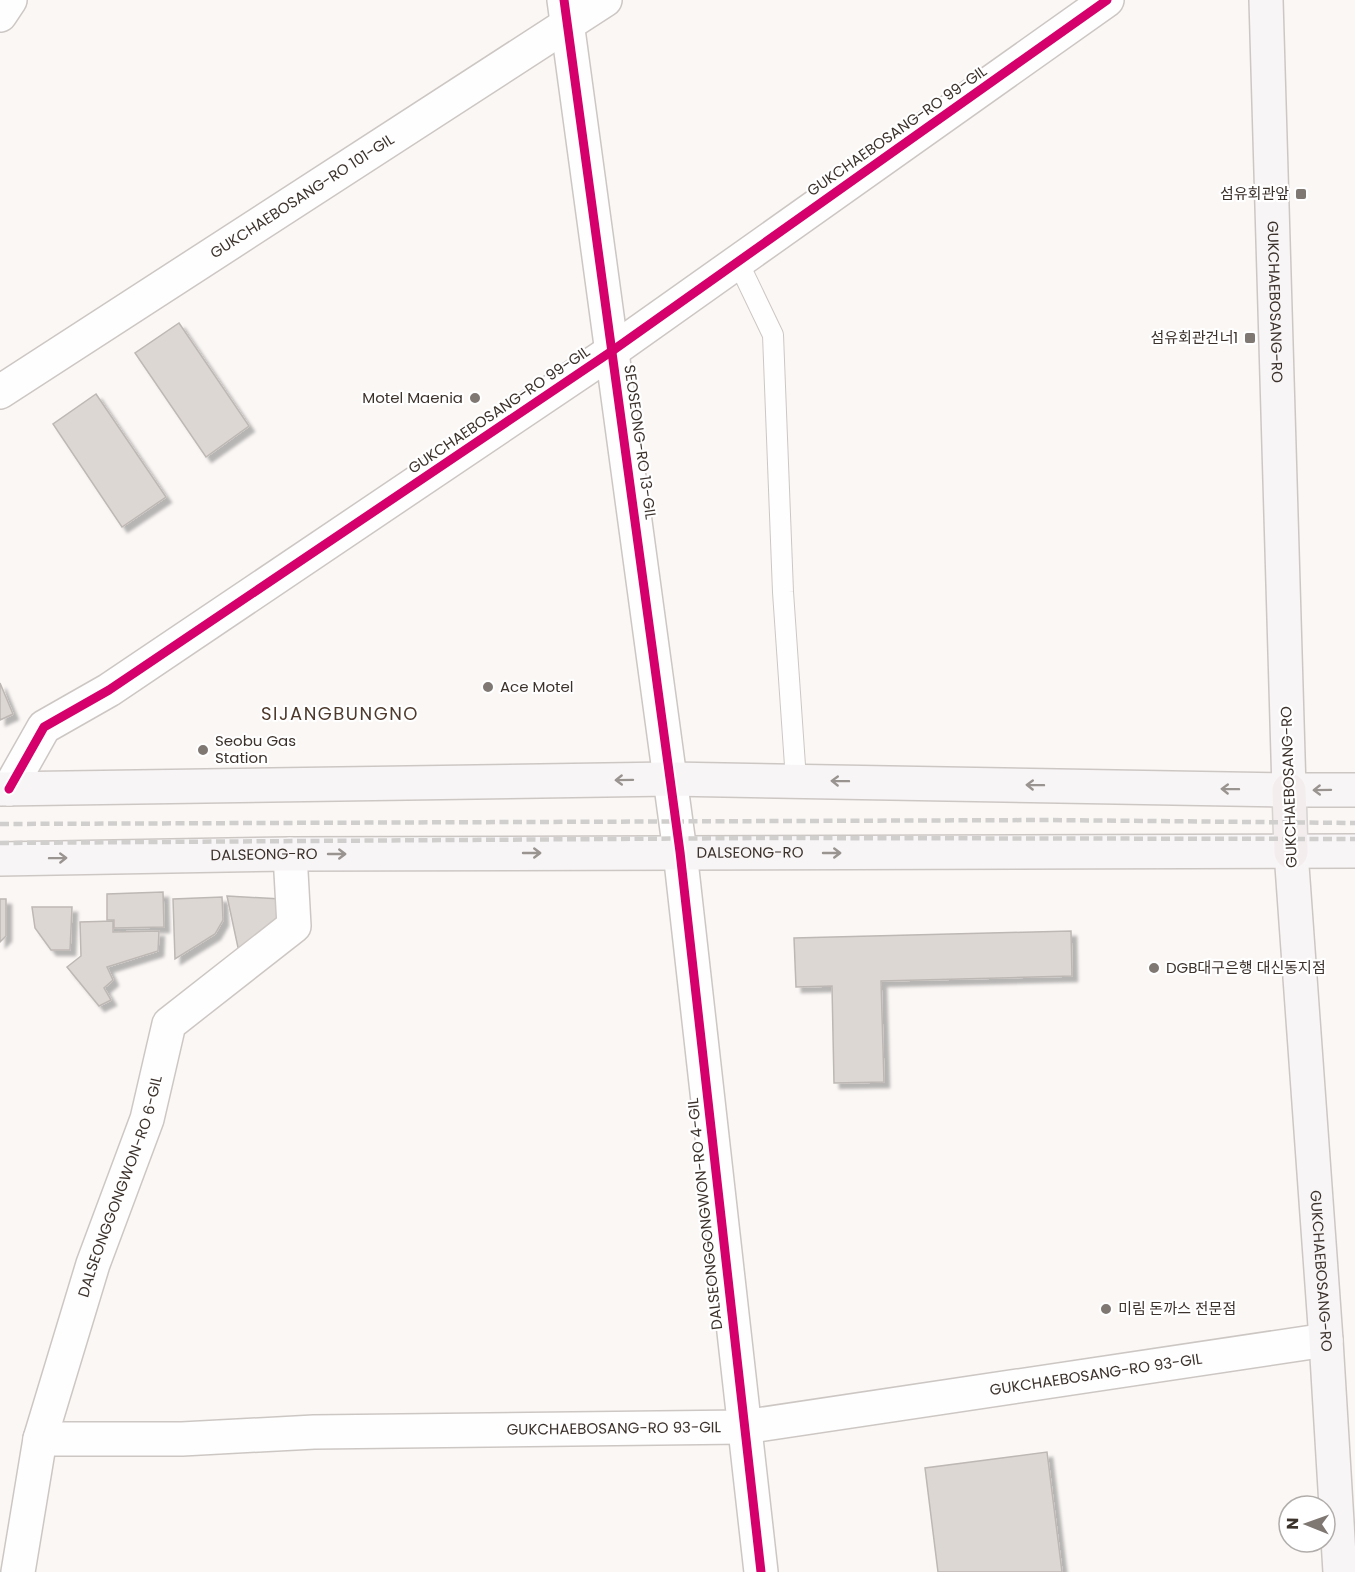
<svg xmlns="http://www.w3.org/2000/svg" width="1355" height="1572" font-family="Poppins,'Noto Sans KR',sans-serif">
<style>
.building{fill:#ddd7d3;stroke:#beb8b4;stroke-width:1.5;filter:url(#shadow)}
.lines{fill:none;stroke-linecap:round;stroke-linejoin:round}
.service-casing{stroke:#cdc7c4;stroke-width:22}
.minor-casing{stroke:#cdc7c4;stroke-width:36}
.tertiary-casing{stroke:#cdc7c4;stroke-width:36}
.secondary-casing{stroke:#cdc7c4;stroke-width:36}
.primary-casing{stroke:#d6d3d1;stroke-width:36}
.service{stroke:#fefefe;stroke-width:20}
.minor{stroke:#fefefe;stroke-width:33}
.tertiary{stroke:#fefefe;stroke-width:33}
.secondary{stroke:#f8f5f6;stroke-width:33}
.primary{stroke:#f3edee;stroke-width:33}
.rail{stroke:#d0cfce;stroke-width:4.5;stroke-dasharray:9 4.5;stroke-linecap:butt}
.cycleway-casing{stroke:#fff;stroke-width:13}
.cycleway{stroke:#d6006c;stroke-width:9}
.oneway{stroke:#9a9491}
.poi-dot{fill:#7e7772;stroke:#fff;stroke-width:2}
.labels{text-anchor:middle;stroke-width:4.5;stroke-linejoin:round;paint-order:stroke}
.street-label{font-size:15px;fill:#3c322c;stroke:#fff}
.poi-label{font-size:15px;fill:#3c322c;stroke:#fff;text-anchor:start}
.quarter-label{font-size:18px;letter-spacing:1.5px;fill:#4e3a2c;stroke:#fff}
</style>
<defs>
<filter id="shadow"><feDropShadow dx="5.5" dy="5.5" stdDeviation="1.5" flood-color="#0004"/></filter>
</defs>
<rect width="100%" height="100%" fill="#faf7f5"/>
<!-- building -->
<g class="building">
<polygon points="179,323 249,426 206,457 135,353"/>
<polygon points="96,394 166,497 122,527 53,424"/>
<polygon points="0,683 13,714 0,720"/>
<polygon points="163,892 164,927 114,928 114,920 107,920 107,894"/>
<polygon points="227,896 281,899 284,921 240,957"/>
<polygon points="222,897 223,920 215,934 175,959 173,899"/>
<polygon points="0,899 6,899 6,936 0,942"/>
<polygon points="32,907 72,907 70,950 51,950 35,928"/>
<polygon points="113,921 113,932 159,931 158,951 107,967 113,980 104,988 111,1000 99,1006 67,967 81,956 80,922"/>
<polygon points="1071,931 1072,976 881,981 884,1082 834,1083 832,986 796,987 794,938"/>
<polygon points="1047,1452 1062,1572 938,1572 925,1468"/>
</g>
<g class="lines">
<defs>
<polyline id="service" points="738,262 773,335 783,592 796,780"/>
<g id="minor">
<polyline points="564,0 680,852 761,1572"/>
<polyline points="0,15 10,0"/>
<polyline points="9,789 44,727 109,690 612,351 1107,0"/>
<path id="s1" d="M40,1439H182L314,1432L744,1427L1326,1340"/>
<path id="s2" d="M18,1572L40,1439L93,1264L147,1119L169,1024L294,926L290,854"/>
</g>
<g id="tertiary">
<path id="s3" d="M0,392L605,0"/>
</g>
<g id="secondary">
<path id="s4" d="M1266,0L1289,790"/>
<polyline points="0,789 670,779 1289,790 1355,790"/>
<path id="s5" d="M1291,852L1326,1340L1340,1572"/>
<path id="s6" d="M0,859L290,854L1355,851"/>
</g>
<polyline id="primary" points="1289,790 1291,852"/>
</defs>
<!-- service casing -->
<use href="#service" class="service-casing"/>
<!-- minor casing -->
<use href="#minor" class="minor-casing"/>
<!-- tertiary casing -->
<use href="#tertiary" class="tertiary-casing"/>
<!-- secondary casing -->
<use href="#secondary" class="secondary-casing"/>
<!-- primary casing -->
<use href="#primary" class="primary-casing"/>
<!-- service -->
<use href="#service" class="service"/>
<!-- minor -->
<use href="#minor" class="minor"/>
<!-- tertiary -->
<use href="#tertiary" class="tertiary"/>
<!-- secondary -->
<use href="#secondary" class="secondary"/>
<!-- primary -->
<use href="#primary" class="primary"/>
<!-- rail -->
<g class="rail">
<polyline points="0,824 1049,820 1355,823"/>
<polyline points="0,843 762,838 1355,839"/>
</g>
<defs>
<g id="cycleway">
<polyline points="564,0 680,852 761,1572"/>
<polyline points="9,789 44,727 109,690 612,351 1107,0"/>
</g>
</defs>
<!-- cycleway casing -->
<use href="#cycleway" class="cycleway-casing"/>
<!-- cycleway -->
<use href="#cycleway" class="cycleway"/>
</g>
<!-- one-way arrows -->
<defs><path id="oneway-shaft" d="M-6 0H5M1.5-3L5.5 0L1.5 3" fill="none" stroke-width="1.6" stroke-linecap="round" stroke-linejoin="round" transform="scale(1.5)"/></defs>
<g class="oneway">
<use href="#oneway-shaft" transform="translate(624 780) rotate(179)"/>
<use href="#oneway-shaft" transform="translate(840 781) rotate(-179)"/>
<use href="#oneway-shaft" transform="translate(1035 785) rotate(-179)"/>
<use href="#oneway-shaft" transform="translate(1230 789) rotate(-179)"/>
<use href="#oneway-shaft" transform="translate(1322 790) rotate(179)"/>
<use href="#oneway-shaft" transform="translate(532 853)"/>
<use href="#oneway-shaft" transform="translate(832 853)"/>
<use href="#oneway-shaft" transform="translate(337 854)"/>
<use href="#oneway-shaft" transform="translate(58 858) rotate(-1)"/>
</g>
<!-- markers -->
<g class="poi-dot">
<rect x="1295" y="188" width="12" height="12" rx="3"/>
<rect x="1244" y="332" width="12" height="12" rx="3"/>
<circle cx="475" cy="398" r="6"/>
<circle cx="488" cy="687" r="6"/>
<circle cx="203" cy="750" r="6"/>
<circle cx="1154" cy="968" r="6"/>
<circle cx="1106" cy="1309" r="6"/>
</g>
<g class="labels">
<!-- street labels -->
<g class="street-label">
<text transform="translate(897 131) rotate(-35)" y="5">GUKCHAEBOSANG-RO 99-GIL</text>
<text dy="5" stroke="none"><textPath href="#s3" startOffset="360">GUKCHAEBOSANG-RO 101-GIL</textPath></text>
<text dy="5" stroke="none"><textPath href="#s4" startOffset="302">GUKCHAEBOSANG-RO</textPath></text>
<text transform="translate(499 410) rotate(-34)" y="5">GUKCHAEBOSANG-RO 99-GIL</text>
<text transform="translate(640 442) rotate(82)" y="5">SEOSEONG-RO 13-GIL</text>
<text transform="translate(1289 787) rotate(-92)" y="5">GUKCHAEBOSANG-RO</text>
<text dy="5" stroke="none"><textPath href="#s6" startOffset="750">DALSEONG-RO</textPath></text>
<text dy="5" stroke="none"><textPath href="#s6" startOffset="264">DALSEONG-RO</textPath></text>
<text dy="5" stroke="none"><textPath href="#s2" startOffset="400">DALSEONGGONGWON-RO 6-GIL</textPath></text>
<text transform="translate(705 1214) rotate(-96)" y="5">DALSEONGGONGWON-RO 4-GIL</text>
<text dy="5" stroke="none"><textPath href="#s5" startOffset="420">GUKCHAEBOSANG-RO</textPath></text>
<text dy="5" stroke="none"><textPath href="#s1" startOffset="1060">GUKCHAEBOSANG-RO 93-GIL</textPath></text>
<text dy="5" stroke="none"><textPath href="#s1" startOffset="574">GUKCHAEBOSANG-RO 93-GIL</textPath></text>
</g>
<!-- poi labels -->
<g class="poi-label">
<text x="1289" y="199" text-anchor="end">섬유회관앞</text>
<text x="1238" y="343" text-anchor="end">섬유회관건너1</text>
<text x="463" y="403" text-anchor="end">Motel Maenia</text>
<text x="500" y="692">Ace Motel</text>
<text x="215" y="746">Seobu Gas<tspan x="215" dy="17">Station</tspan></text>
<text x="1166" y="973">DGB대구은행 대신동지점</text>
<text x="1118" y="1314">미림 돈까스 전문점</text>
</g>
<!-- quarter labels -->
<g class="quarter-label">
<text x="340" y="720">SIJANGBUNGNO</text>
</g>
</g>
<!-- north arrow -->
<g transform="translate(1307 1524) rotate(271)"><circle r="28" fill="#ffffff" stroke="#b1adab" stroke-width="1.5"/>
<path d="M0-4.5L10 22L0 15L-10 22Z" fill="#7e7772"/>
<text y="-9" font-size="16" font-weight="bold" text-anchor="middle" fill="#3c322c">N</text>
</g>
</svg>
